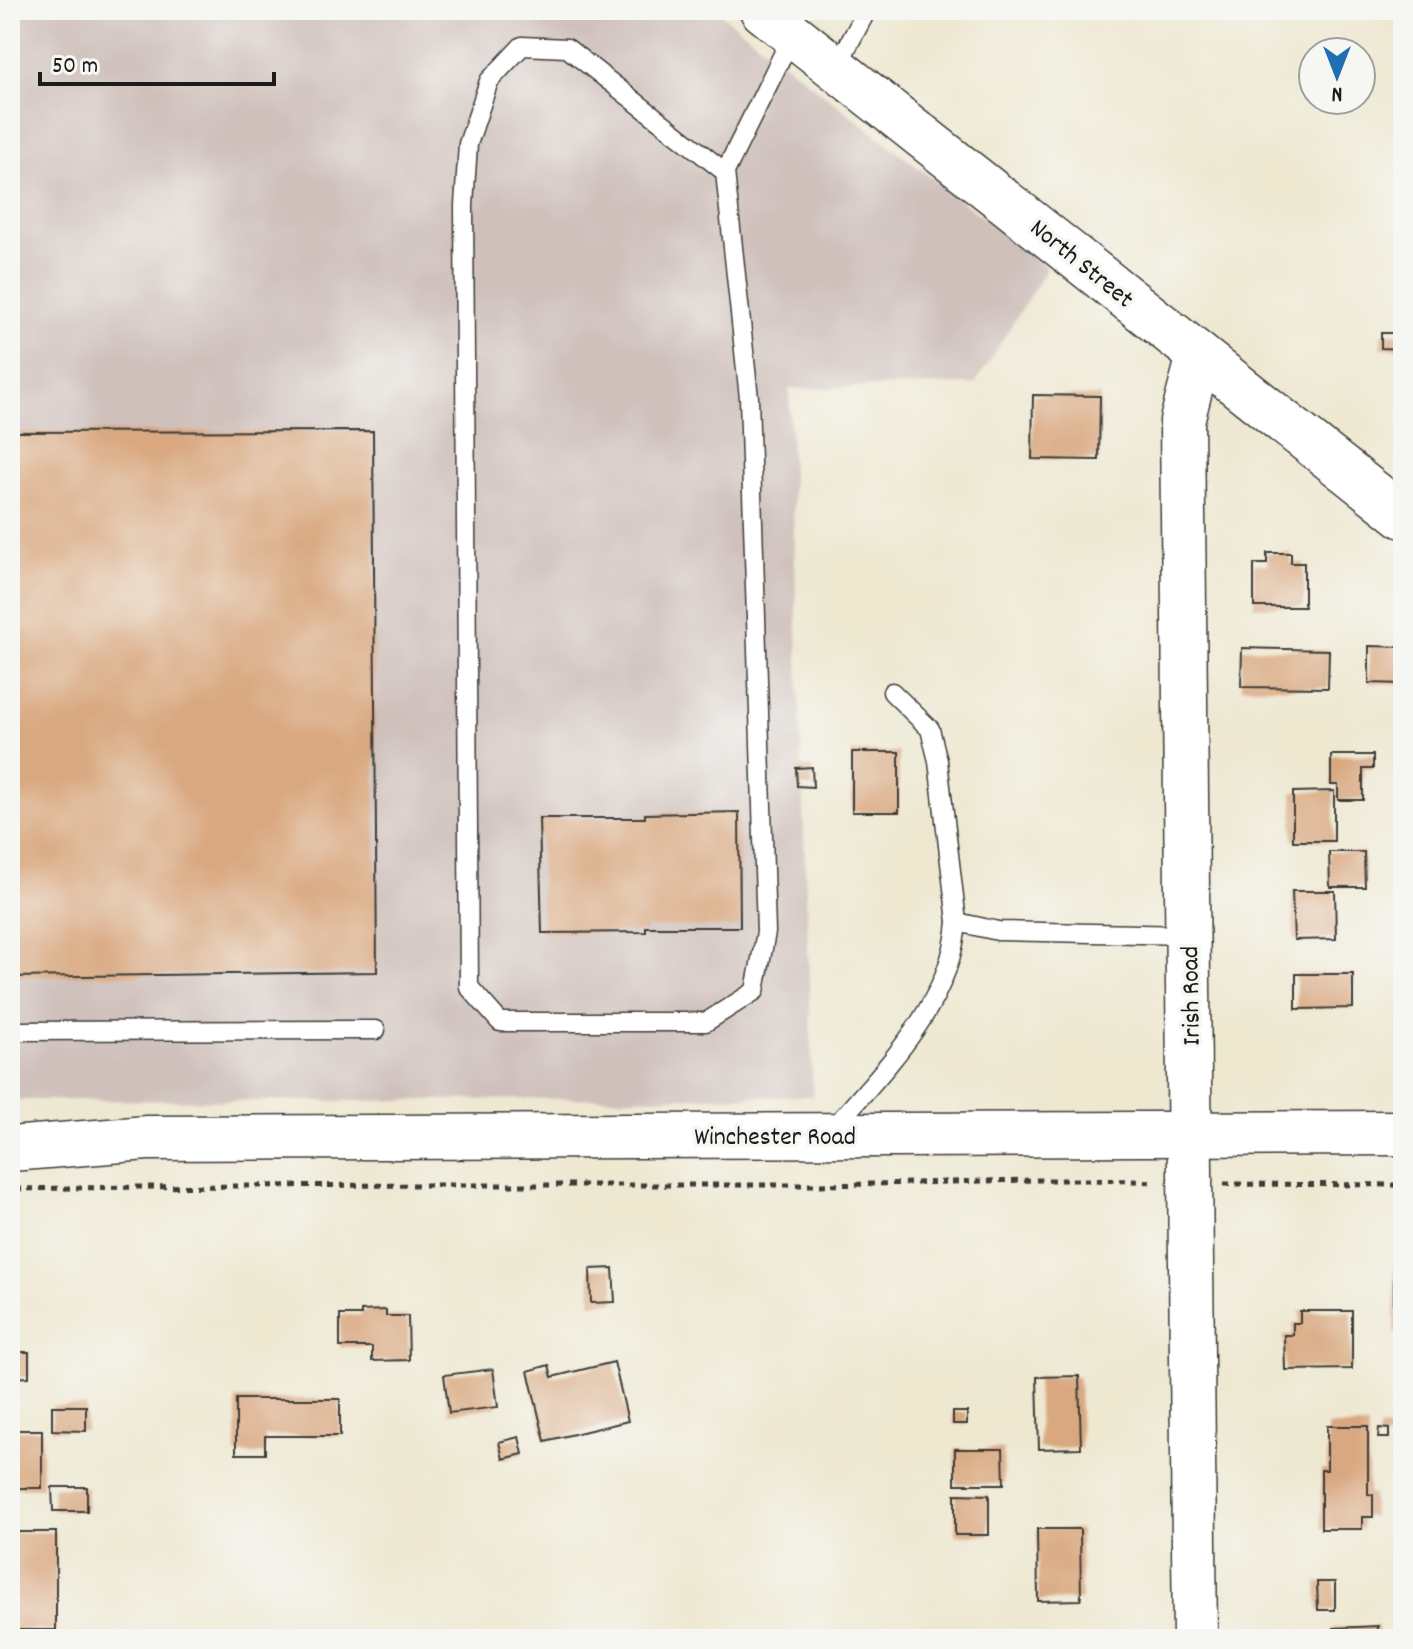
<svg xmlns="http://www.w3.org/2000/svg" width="1413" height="1649" font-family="Dekko,sans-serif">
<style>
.industrial{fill:#cfc0bb}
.building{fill:#d9a880}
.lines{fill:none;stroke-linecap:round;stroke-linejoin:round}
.lane-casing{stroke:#3c3b37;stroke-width:21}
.secondary-casing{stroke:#3c3b37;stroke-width:47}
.path{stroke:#3c3b37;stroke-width:5;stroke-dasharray:6 6;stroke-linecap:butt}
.lane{stroke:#fff;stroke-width:18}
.secondary{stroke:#fff;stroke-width:44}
.labels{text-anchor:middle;stroke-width:7;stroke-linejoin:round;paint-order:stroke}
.street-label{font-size:26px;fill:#1c1c1c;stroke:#f6f6f2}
</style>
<rect width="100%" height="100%" fill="#f6f6f2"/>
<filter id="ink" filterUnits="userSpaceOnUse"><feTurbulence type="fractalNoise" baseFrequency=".0125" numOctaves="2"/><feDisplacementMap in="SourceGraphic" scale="16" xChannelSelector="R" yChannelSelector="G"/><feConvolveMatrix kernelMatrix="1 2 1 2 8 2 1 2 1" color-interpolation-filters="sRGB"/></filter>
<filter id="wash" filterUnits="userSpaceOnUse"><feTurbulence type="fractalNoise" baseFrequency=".006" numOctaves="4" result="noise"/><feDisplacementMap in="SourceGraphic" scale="32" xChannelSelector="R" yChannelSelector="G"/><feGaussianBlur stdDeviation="1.8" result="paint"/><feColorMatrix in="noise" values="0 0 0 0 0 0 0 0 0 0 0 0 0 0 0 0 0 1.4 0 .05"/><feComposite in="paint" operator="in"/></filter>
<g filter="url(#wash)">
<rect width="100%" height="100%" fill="#eee8d1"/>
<!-- industrial -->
<polygon class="industrial" points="10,10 716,10 1047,268 975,384 789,389 813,1096 337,1101 10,1100"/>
<g id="blocks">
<!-- building -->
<g class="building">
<polygon points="1381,333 1403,333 1403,349 1381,348"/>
<polygon points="1033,395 1100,396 1099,460 1032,459"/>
<polygon points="373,431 377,972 10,977 10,432"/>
<polygon points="1267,553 1291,553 1291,563 1304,563 1304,607 1254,607 1254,564 1267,564"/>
<polygon points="1369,646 1403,647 1403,684 1369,683"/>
<polygon points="1242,648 1329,650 1328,688 1241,687"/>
<rect x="852" y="752" width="47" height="60"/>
<polygon points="1331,755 1373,755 1373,769 1363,769 1363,800 1338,800 1338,785 1331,785"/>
<polygon points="812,767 813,787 797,786 796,768"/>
<polygon points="1334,791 1334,841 1293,841 1293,792"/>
<polygon points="739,812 740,927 646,927 646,932 542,933 539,818 645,818 645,814"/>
<polygon points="1329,852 1364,852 1365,887 1330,887"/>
<polygon points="1292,891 1335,891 1336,939 1294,940"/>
<polygon points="1296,974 1353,974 1353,1008 1296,1009"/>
<rect x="1394" y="1267" width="9" height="66"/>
<polygon points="613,1268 615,1302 591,1303 590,1269"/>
<polygon points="386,1310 386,1316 408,1316 409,1360 372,1361 372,1347 340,1347 340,1315 361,1315 361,1311"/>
<polygon points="1300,1311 1352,1311 1352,1369 1285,1370 1284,1335 1293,1335 1293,1323 1300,1323"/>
<polygon points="10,1352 29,1352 29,1377 10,1378"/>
<polygon points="614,1362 628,1421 545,1441 528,1371 549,1365 552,1377"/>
<polygon points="493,1369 498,1407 449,1413 444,1375"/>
<polygon points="1079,1376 1081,1448 1039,1449 1037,1377"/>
<polygon points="236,1399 340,1399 340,1436 265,1436 265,1454 236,1454"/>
<polygon points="52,1406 86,1406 86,1431 52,1430"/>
<rect x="953" y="1412" width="14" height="12"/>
<polygon points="1327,1426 1368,1426 1368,1494 1373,1495 1373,1517 1362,1517 1362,1529 1321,1529 1321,1470 1327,1470"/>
<polygon points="1379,1428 1389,1429 1389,1438 1378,1438"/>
<rect x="10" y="1430" width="32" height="58"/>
<polygon points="519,1437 523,1454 503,1459 499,1442"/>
<polygon points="955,1449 1003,1449 1004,1484 955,1484"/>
<polygon points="52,1487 87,1487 87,1511 53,1511"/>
<polygon points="955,1494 989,1495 989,1535 955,1535"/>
<polygon points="1037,1529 1080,1529 1081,1600 1038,1601"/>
<rect x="10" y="1532" width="46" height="98"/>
<polygon points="1317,1582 1335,1582 1335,1610 1318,1610"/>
<polygon points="1378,1626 1378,1639 1334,1639 1334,1628"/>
</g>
</g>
</g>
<g filter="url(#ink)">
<use href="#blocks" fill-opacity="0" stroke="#3c3b37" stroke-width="2"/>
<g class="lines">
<defs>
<g id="lane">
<polyline points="836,68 867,10"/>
<polyline points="725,172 567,48 522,46 489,81 468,144 464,205 469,987 500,1022 706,1022 755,991 766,932 749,398 725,172 793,34"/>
<polyline points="892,692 930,729 938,761 957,922"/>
<polyline points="10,1031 376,1030"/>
<path d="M834,1133L843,1117C892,1061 951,1000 957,922L998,931L1189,935"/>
</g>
<g id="secondary">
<polyline points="762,10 1403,516"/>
<polyline points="10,1149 147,1138 1403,1133"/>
<polyline points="1195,1639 1182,421 1199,355"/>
</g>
</defs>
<!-- lane casing -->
<use href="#lane" class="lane-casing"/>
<!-- secondary casing -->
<use href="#secondary" class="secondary-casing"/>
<!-- path -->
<g class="path">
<polyline points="1224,1184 1403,1185"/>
<path d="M16,1189C277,1184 537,1185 797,1185C916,1185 1035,1176 1154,1182"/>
</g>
<!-- lane -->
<use href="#lane" class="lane"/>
<!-- secondary -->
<use href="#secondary" class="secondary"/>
</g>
</g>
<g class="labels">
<!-- street labels -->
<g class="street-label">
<text transform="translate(1083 262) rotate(39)" y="9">North Street</text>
<text transform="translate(1189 996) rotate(-91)" y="9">Irish Road</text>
<text x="775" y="1144">Winchester Road</text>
</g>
</g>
<!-- margin -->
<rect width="1413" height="1649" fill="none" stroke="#f6f6f2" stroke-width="40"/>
<!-- north arrow -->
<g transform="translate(1337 76) rotate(180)"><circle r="38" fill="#f6f6f2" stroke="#9f9f9c" stroke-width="2"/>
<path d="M0-6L14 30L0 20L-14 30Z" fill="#1f6fb2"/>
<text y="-12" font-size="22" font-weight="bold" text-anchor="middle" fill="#1c1c1c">N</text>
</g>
<!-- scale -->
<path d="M40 72v12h234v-12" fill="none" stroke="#1c1c1c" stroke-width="4"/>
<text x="52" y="72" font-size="24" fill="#1c1c1c" stroke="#f6f6f2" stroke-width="6" paint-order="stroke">50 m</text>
</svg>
